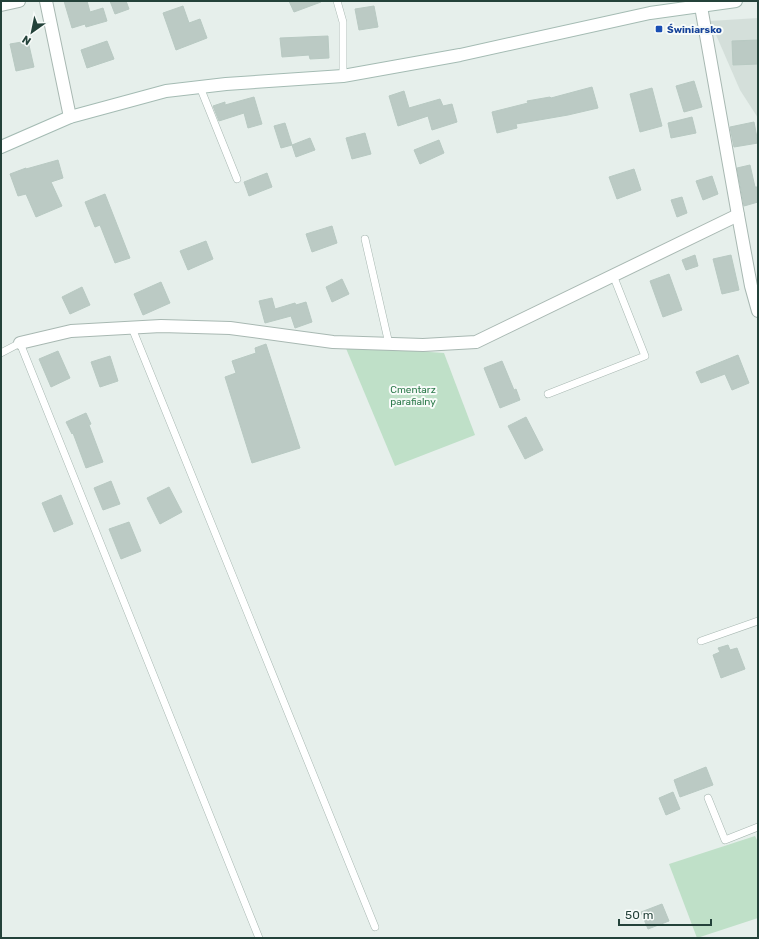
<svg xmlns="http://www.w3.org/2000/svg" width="759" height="939" font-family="Rubik,sans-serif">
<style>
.built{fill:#d4dfda}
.green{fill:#bfe0c8}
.building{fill:#bbcac4;stroke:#b8c9c2}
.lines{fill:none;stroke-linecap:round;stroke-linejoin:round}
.lane-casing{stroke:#a8b8b2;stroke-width:8}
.street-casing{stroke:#a8b8b2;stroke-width:14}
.secondary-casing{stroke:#a4bbb3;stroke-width:14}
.lane{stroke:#fff;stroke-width:7}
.street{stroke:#fff;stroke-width:12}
.secondary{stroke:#fff;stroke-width:12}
.transit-dot{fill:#1a4fb4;stroke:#f7fbf9;stroke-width:1.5}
.labels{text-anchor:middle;stroke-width:4;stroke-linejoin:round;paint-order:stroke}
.transit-label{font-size:10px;font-weight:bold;fill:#164399;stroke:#f7fbf9;text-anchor:start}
.park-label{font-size:10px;fill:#2d7a4b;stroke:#f7fbf9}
</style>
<rect width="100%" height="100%" fill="#e6efeb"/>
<!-- built -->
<polygon class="built" points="758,18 758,118 740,90 710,21"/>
<!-- green -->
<g class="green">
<polygon points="345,346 444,353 475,435 395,466"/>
<polygon points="755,836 758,842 758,918 697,938 669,864"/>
</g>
<!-- building -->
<g class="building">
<polygon points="64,1 87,1 90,12 103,8 107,21 86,27 85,24 72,28"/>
<polygon points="110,1 126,1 129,9 115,14"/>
<polygon points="289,1 321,1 321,2 294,12"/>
<polygon points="183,6 189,23 200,19 207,38 176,50 163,13"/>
<polygon points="374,6 378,27 359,30 355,9"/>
<polygon points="328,36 329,58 310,59 309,55 282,57 280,38"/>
<polygon points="758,40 758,64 733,65 732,41"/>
<polygon points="28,41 34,67 16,71 10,44"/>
<polygon points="107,41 114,59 87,68 81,50"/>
<polygon points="694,81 702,107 684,112 676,86"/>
<polygon points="592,87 598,108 568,115 516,124 517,128 497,133 492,112 528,103 527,101 550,97 551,98"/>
<polygon points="652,88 662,126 640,132 630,94"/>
<polygon points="404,91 409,108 440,99 443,106 452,104 457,122 432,130 428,116 398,126 389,96"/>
<polygon points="254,97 262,124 248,128 244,113 219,121 213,106 225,102 225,105"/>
<polygon points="692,117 696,133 671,138 668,123"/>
<polygon points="754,122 758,143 734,147 730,127"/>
<polygon points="285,123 292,145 281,148 274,126"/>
<polygon points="365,133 371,154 352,159 346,138"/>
<polygon points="310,138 315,150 296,157 292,145"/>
<polygon points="439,140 444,153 420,164 414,150"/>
<polygon points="58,160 63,178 51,182 62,206 36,217 26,194 18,196 10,174 26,168 26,169"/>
<polygon points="750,165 755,187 758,187 758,202 744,206 737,168"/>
<polygon points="634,169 641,190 617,199 609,177"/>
<polygon points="267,173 272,187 249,196 244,182"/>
<polygon points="712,176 718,194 703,200 696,181"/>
<polygon points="105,194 130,258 115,263 100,225 95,227 85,202"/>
<polygon points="682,197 687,213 677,217 671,200"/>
<polygon points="332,226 337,243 312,252 306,234"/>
<polygon points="206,241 213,259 188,270 180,251"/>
<polygon points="695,255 698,266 686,270 682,260"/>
<polygon points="731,255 739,290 722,294 713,259"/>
<polygon points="669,274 682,310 663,317 650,281"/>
<polygon points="342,279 349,294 332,302 326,287"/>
<polygon points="161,282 170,303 143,315 134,294"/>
<polygon points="82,287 90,305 70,314 62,297"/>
<polygon points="272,298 275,309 295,303 296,305 306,302 312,322 295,328 291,316 265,323 259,301"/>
<polygon points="266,344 300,448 252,463 225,377 236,373 232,361 256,353 255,348"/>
<polygon points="58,351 70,378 51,387 39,359"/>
<polygon points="738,355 749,383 732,390 725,374 701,383 696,372"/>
<polygon points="110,356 118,381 100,387 91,362"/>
<polygon points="502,361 514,390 516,389 520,400 500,408 484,368"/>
<polygon points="86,413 91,424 89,425 103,462 86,468 73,433 72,434 66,422"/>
<polygon points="526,417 543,450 525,459 508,426"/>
<polygon points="111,481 120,504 103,510 94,488"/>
<polygon points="169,487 182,512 160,524 147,498"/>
<polygon points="61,495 73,524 54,532 42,503"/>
<polygon points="129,522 141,551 121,559 109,529"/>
<polygon points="728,645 730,650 737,648 745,669 721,678 713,655 720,652 718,648"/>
<polygon points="706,767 713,785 680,797 674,780"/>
<polygon points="673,792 680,809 666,815 659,798"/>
<polygon points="662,904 669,921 648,929 641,912"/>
</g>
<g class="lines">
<defs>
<g id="lane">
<polyline points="337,1 343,22 343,76"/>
<polyline points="200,87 237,179"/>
<polyline points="365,239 389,344"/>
<polyline points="132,328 375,927"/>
<polyline points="1,353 20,343 259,938"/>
<polyline points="548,394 645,356 613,275"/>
<polyline points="701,641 758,621"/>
<polyline points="708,798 725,840 758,827"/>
</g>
<g id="street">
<polyline points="46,1 70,117"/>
<polyline points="700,1 738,215 751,286 758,311"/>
<polyline points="1,5 19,1"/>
<polyline points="20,343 71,331 161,326 230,328 333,342 423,345 476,342 738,215"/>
</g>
<polyline id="secondary" points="1,147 70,117 166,91 226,84 343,76 460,55 650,13 736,1"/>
</defs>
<!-- lane casing -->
<use href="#lane" class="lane-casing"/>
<!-- street casing -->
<use href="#street" class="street-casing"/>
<!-- secondary casing -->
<use href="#secondary" class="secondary-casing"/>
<!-- lane -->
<use href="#lane" class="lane"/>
<!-- street -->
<use href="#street" class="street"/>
<!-- secondary -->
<use href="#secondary" class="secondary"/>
</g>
<!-- markers -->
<rect class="transit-dot" x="655" y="25" width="8" height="8" rx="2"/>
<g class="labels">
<!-- transit labels -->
<g class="transit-label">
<text x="667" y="33">Świniarsko</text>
</g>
<!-- park labels -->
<g class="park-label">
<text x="413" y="393">Cmentarz<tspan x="413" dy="12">parafialny</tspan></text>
</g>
</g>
<!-- border -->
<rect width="759" height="939" fill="none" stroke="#24423a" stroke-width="4"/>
<!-- north arrow -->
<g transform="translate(32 32) rotate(213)" stroke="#f7fbf9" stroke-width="3" paint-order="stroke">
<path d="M0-3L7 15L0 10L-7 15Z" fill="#24423a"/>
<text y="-6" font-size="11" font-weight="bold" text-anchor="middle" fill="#24423a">N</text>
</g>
<!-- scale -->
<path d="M619 919v6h92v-6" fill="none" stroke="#24423a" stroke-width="2"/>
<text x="625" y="919" font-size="12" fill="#24423a" stroke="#f7fbf9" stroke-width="3" paint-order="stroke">50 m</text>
</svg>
